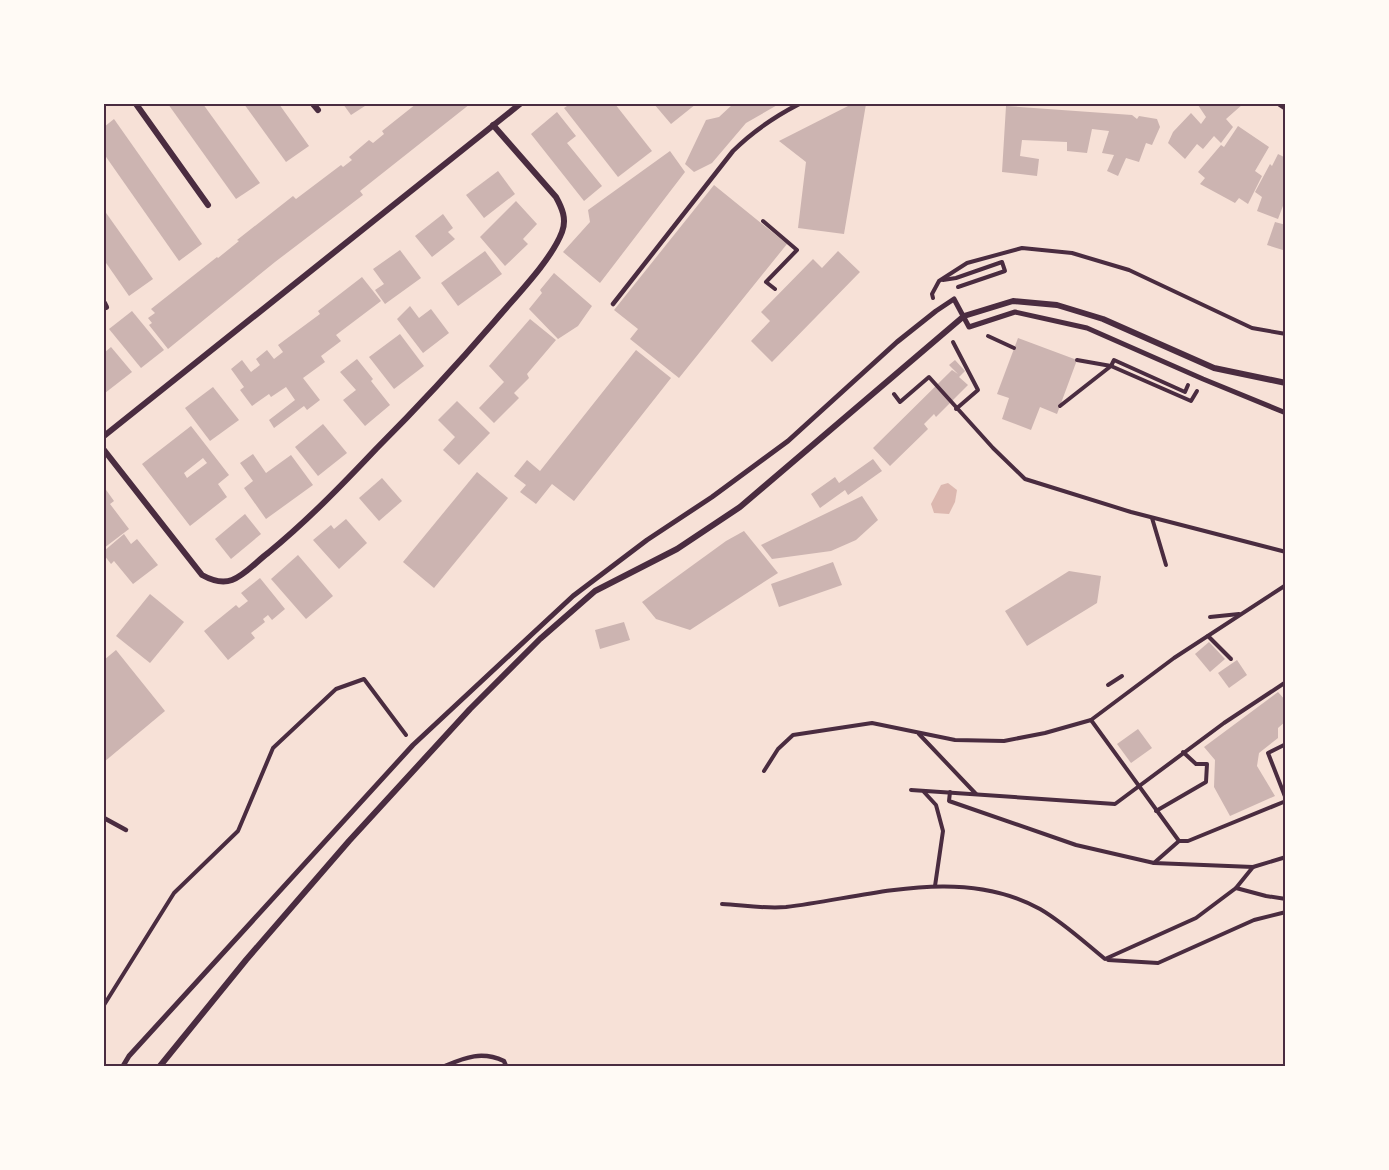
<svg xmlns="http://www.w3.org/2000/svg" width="1389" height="1170" font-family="'Alegreya Sans',sans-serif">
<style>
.water{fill:#dcb8b0}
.building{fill:#ccb4b1;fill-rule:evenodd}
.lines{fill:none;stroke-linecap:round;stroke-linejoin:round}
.path{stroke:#4a2c40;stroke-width:4}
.service{stroke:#4a2c40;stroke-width:4.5}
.pedestrian{stroke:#4a2c40;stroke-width:5}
.minor{stroke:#4a2c40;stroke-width:6}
.neatline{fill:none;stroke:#4a2c40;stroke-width:2}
</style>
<rect width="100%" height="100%" fill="#f7e1d7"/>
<!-- water -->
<polygon class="water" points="948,483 957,490 955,502 949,514 934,513 931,504 941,485"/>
<!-- building -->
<g class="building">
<polygon points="168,104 203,104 260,183 236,199"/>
<polygon points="244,104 279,104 309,146 286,162"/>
<polygon points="343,104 368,104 351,115"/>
<polygon points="416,104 470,104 360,191 363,195 275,262 168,349 149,325 152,323 148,318 155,313 151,309 217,257 218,258 239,241 237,240 293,196 296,199 341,165 343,167 352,160 349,157 369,140 373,143 384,134 382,131"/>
<polygon points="570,104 615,104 652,151 618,177 564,108"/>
<polygon points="654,104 696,104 671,124"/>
<polygon points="733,104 779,104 746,123 712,163 694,172 685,164 706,120 719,117"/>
<polygon points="852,104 866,104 844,234 798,228 806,162 779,141"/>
<polygon points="1200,104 1243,104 1226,119 1233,127 1221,143 1214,136 1203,149 1197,144 1185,159 1168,143 1173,132 1191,113 1201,124 1206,117 1198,105"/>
<polygon points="1006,106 1132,115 1137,119 1139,116 1157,119 1160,127 1152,145 1146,143 1139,162 1126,158 1118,176 1107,171 1114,155 1102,153 1109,131 1092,129 1087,153 1067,151 1067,142 1022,140 1020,156 1039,159 1037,176 1002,172"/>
<polygon points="557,112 576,136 567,143 602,186 584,201 531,134"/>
<polygon points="114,119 202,244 179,261 104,154 104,127"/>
<polygon points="1238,126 1269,147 1255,171 1262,176 1248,204 1239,198 1235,203 1200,184 1205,178 1198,172 1221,145 1224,147"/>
<polygon points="670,151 685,172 600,283 563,252 590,222 588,210"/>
<polygon points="1278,154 1286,158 1286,198 1278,219 1257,211 1262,197 1255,192 1270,164 1272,166"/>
<polygon points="498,171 515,194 484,218 466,195"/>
<polygon points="714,185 787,244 679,378 630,339 638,329 614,310"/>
<polygon points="516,201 537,224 523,239 528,244 505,266 480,237"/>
<polygon points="104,210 153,279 129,296 104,260"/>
<polygon points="443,214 453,228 448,232 455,239 432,257 415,236"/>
<polygon points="1275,222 1286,225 1286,251 1267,245"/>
<polygon points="400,250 421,278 385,304 375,290 384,284 373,269"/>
<polygon points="485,251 502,274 458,306 441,283"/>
<polygon points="838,251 860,272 772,362 751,341 770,321 761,312 813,259 822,268"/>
<polygon points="554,273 592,306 578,326 558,339 529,309 542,293 540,290"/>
<polygon points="362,277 381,301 336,335 341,341 321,356 325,362 303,378 320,400 307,410 304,406 274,428 269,420 295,400 286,387 271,397 269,394 252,406 240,390 244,387 231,369 242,360 251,372 260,365 256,359 267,350 274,359 283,352 278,345 320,314 318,311"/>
<polygon points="410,306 419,318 431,309 449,333 423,353 397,319"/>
<polygon points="132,311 164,350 141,368 109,329"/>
<polygon points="530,319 556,340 527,374 529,378 514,393 519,398 494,423 479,408 504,382 489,366"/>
<polygon points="400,334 424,366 394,389 369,357"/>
<polygon points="1018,338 1077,360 1057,414 1040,407 1031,430 1002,419 1009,398 997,394"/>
<polygon points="111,347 132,372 105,393 104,391 104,353"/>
<polygon points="636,350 671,378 574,501 552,484 536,504 520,492 526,485 514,476 527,460 540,471"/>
<polygon points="357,359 373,379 371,381 390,405 365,426 343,400 356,390 340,372"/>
<polygon points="955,360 965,371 959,377 968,385 936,417 934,414 924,424 928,429 890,466 873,448 952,370 958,374 949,365"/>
<polygon points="213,387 239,420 210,441 185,408"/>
<polygon points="457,401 490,433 459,465 443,450 455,437 438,420"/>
<polygon points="323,424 347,453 318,476 295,447"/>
<path d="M191,426L229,475L218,484L227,497L190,526L142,464ZM203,458L207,463L187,478L184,473Z"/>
<polygon points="253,454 266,473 291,455 313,485 266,519 244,488 253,481 240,463"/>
<polygon points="873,459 882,471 848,495 845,490 820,508 811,494 835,477 839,483"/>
<polygon points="477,472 508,498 434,588 403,562"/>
<polygon points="382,478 402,501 379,521 359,498"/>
<polygon points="104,487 114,501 110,504 129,529 104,548"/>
<polygon points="862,496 878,520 856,540 831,551 772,559 761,545"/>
<polygon points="245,514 261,534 231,559 215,539"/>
<polygon points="346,519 367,543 339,569 313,540 331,525 334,529"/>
<polygon points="744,531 778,573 690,630 656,619 642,602 726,541"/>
<polygon points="124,534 131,544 137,539 158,565 133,584 114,561 111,564 104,555 104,551"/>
<polygon points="298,555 333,596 306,619 271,579"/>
<polygon points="833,562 842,585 779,607 771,584"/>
<polygon points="1069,571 1101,576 1097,603 1027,646 1005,611"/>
<polygon points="260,578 285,609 272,620 268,615 263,619 265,622 251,633 255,638 228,660 204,631 236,605 239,608 248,601 241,593"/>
<polygon points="150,594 184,622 150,663 116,636"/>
<polygon points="624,622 630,640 600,649 595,630"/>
<polygon points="1209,642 1225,659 1210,672 1195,654"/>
<polygon points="116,650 165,711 104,762 104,660"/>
<polygon points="1237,660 1247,675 1229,688 1218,673"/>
<polygon points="1278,692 1286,701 1286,721 1278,728 1278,738 1259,753 1257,766 1275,796 1230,816 1214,787 1215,760 1204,747"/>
<polygon points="1138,729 1152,748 1131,763 1117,744"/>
</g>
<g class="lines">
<!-- path -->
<g class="path">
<polyline points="763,221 797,250 766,282 775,289"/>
<polyline points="943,280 956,278 1002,262 1005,271 958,287"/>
<polyline points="933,298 932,294 939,281 967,263 1022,248 1072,253 1129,270 1252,328 1286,334"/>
<polyline points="988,336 1014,348"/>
<polyline points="953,342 978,390 956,409"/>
<polyline points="1077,360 1111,366 1114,360 1185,392 1188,385"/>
<polyline points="894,394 900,402 929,377 993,448 1025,479 1131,512 1286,552"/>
<polyline points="1060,406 1111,366 1191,401 1197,391"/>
<polyline points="1152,518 1166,565"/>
<polyline points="1210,617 1239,614"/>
<polyline points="1208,636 1231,659"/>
<polyline points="1108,685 1122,676"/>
<polyline points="1091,720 1179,841 1154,863"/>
<polyline points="919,734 976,794"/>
<polyline points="1286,744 1268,753 1286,799"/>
<polyline points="764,771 778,749 793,735 872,723 955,740 1004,741 1045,733 1091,720 1174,658 1286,585"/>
<polyline points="911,790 1115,804 1224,723 1286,682"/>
<polyline points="924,792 936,805 943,831 935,886"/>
<polyline points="950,792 949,801 1076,845 1154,863 1253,867 1286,857"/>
<polyline points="1156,811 1206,782 1207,764 1196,764 1183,752"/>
<polyline points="1179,841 1188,841 1286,801"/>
<polyline points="1236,888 1266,896 1286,899"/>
<path d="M722,904C742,905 765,909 786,907C869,897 961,865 1040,909C1064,923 1084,942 1105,959L1196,918L1236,888L1253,867"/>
<polyline points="1108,960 1158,963 1254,920 1286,912"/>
<polyline points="104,1005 174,893 238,831 273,748 336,689 364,679 406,735"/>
</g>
<!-- service -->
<g class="service">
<path d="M613,304L733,151C753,131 774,117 799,104"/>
<polyline points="104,818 126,830"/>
<path d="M445,1066C466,1057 482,1051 504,1061L506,1066"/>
</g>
<!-- pedestrian -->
<polyline class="pedestrian" points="123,1066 129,1056 413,745 573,596 647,540 712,497 788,441 897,342 936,311 954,299 969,327 1015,312 1087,328 1203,379 1286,413"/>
<!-- minor -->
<g class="minor">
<polyline points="136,104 208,205"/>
<polyline points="313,104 318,110"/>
<polyline points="1280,104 1286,108"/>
<polyline points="104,303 106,307"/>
<polyline points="104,436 520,104"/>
<path d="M104,450L202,575C211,580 221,584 232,580C245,575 257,561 268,553C307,521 341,486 376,449C417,408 456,366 494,322C514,298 551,261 562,232C567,219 562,208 556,197L493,125"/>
<polyline points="160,1066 246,960 349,841 470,709 540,639 595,591 677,549 740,507 964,316 1013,301 1057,305 1103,319 1214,368 1286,383"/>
</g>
</g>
<!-- border -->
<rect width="1389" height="1170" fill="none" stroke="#fffaf5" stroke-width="210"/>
<rect x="105" y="105" width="1179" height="960" class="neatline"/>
</svg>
